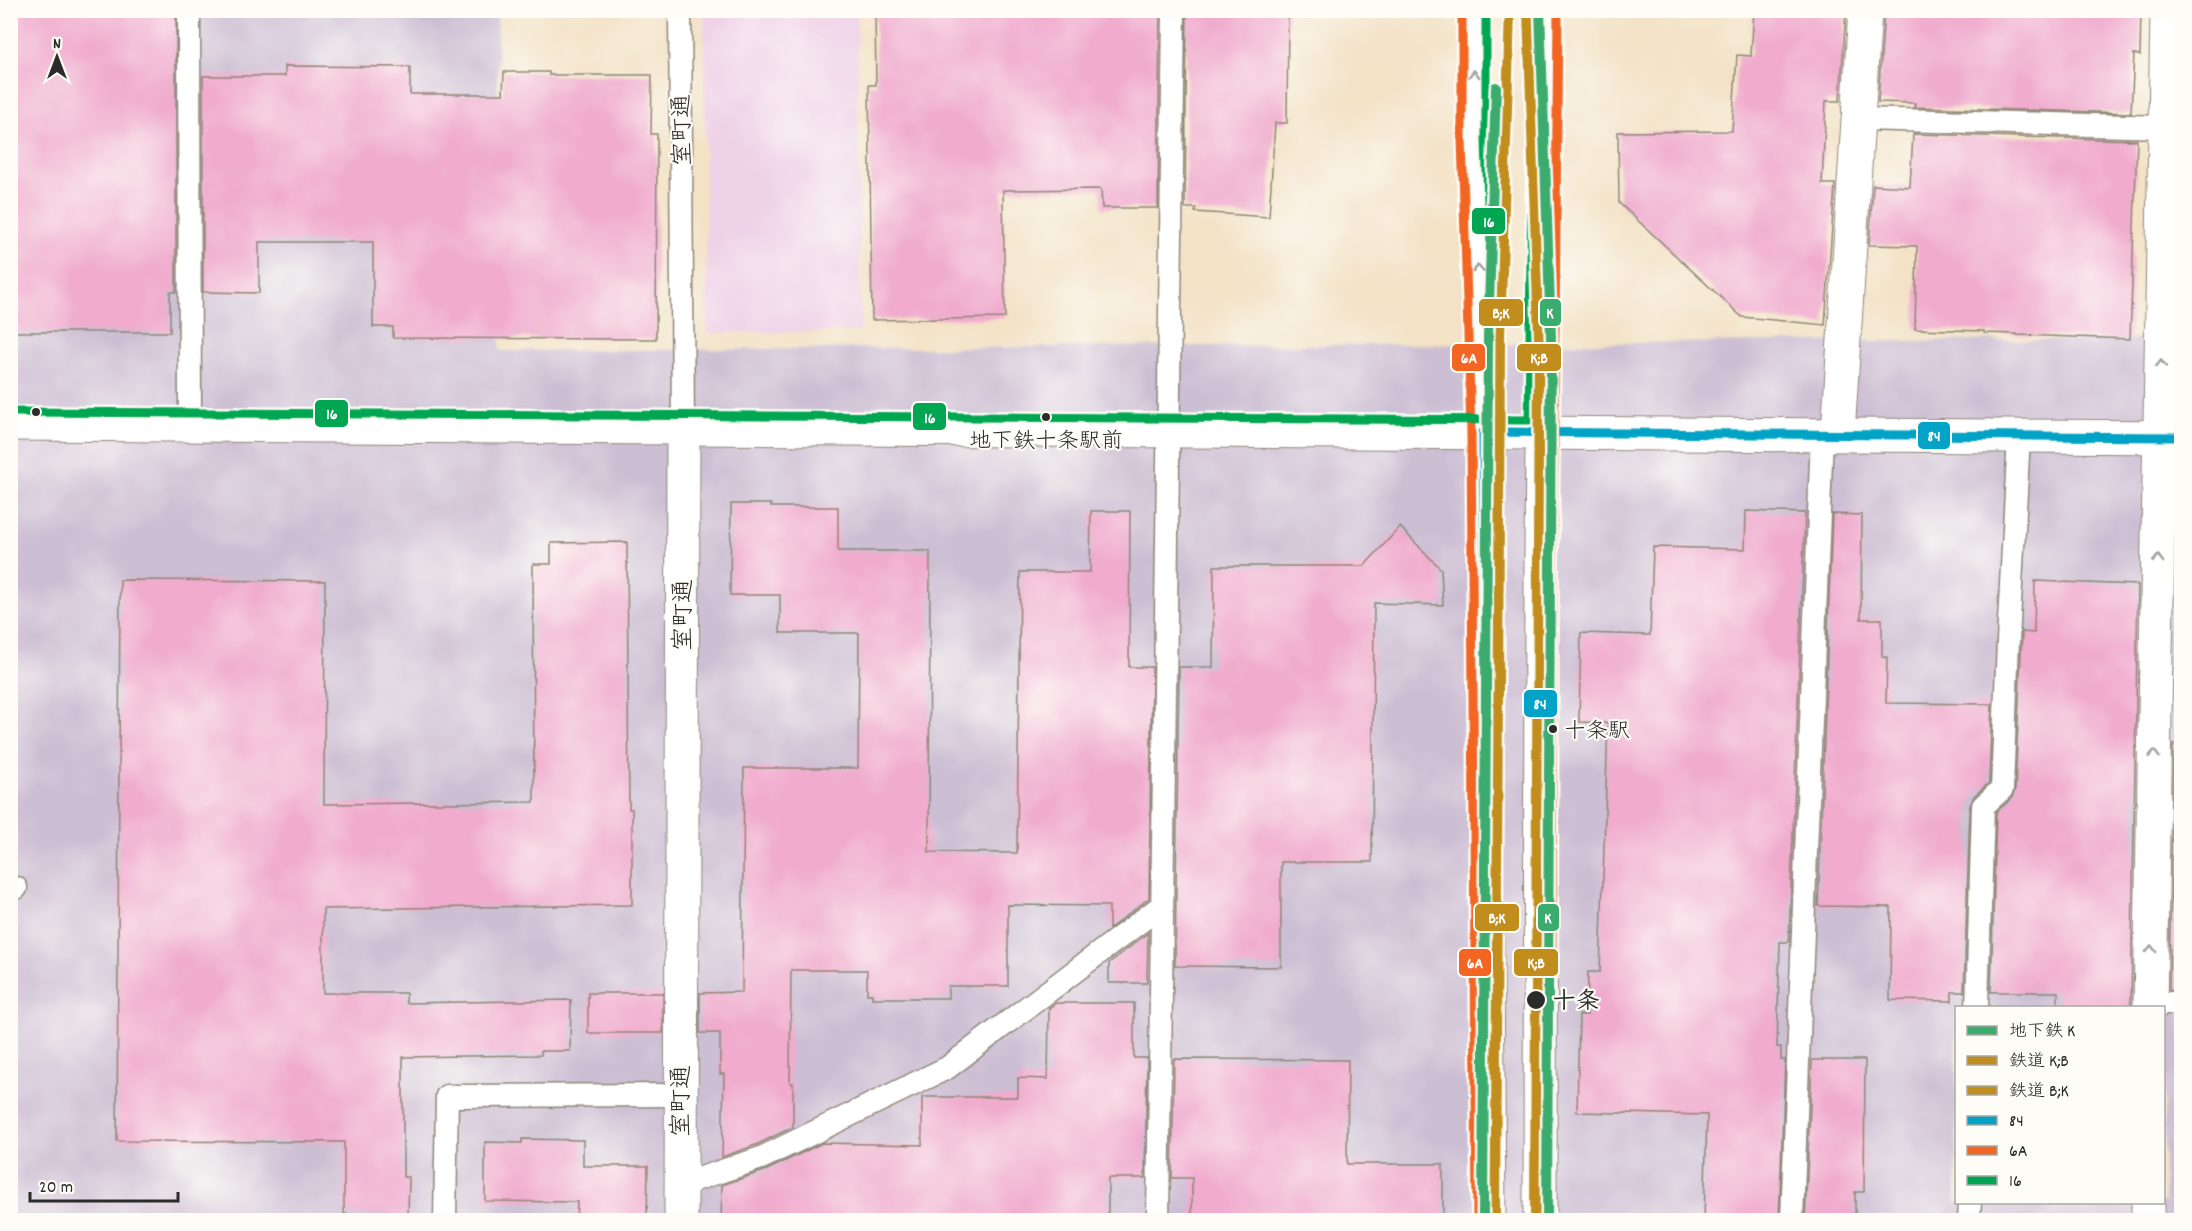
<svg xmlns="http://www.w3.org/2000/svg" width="2192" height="1231" font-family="Dekko,'Klee One',sans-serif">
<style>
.built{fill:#eed0e7}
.industrial{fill:#ccbed3;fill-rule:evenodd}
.building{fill:#f0abcd}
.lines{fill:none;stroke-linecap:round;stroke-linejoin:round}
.lane-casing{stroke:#8f8678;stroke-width:25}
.street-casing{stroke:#8f8678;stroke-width:35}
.secondary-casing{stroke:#8f8678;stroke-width:35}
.primary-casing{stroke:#8f8678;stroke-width:35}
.lane{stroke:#fff;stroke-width:22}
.street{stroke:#fff;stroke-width:33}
.secondary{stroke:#fff;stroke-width:33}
.primary{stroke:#fff;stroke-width:33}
.bus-1-casing{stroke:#fdfcf7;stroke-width:14}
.bus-2-casing{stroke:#fdfcf7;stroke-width:14}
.bus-3-casing{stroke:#fdfcf7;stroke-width:14}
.bus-1{stroke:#02a3c6;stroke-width:9}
.bus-2{stroke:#f26522;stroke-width:9}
.bus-3{stroke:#00a651;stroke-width:9}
.rail-1-casing{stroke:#fdfcf7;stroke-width:15}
.rail-2-casing{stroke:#fdfcf7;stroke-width:15}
.rail-1{stroke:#c18d1d;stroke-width:10}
.rail-2{stroke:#c18d1d;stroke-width:10}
.metro-1-casing{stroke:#fdfcf7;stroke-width:15}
.metro-1{stroke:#3bac6e;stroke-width:10}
.oneway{stroke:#a0a0a0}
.bus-dot{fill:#2b2b2b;stroke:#fdfcf7;stroke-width:2}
.labels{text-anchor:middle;stroke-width:4.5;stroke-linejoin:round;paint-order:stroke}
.bus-label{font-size:22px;fill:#2b2b2b;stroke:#fdfcf7}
.street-label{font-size:24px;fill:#2b2b2b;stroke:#fdfcf7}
.stop-label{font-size:24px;font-weight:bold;fill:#2b2b2b;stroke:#fdfcf7;text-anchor:start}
.line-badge{stroke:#fdfcf7;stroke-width:2}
.badge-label{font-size:16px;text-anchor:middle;font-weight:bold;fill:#fff}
</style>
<rect width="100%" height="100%" fill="#fdfcf7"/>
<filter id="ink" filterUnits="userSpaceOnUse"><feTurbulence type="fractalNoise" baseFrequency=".0167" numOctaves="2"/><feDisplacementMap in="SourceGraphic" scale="12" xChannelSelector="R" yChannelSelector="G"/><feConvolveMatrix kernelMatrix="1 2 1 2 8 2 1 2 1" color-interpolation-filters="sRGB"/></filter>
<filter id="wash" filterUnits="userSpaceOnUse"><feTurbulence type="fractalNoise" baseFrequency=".008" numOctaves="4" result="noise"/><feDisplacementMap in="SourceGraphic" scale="24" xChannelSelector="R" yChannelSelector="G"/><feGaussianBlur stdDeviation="1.35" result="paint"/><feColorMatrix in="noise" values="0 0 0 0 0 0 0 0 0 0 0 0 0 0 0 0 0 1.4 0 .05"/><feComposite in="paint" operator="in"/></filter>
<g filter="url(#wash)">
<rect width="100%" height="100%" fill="#f3e2c6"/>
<!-- built -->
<polygon class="built" points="704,11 857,11 861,331 707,333"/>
<!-- industrial -->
<path class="industrial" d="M10,11H497L500,351L2181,339V1220H11ZM1956,1008H2164V1202H1956Z"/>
<g id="blocks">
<!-- building -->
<g class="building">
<polygon points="10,10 176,10 176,292 170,292 170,332 10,332"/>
<polygon points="875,10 1160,10 1158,208 1102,208 1101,189 1003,190 1005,318 872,320 869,85 876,85"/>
<polygon points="1187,10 1288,10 1287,123 1275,123 1269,217 1195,212 1196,208 1185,208"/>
<polygon points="1754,10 1846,10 1840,101 1826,101 1822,184 1835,184 1825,325 1742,317 1619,203 1618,132 1732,131 1737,55 1751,56"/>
<polygon points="1884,10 2141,10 2140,55 2134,54 2131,113 1914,107 1915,103 1878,102"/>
<polygon points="285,66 410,67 410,94 503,94 504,72 549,72 549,75 652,75 651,134 657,134 656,339 393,338 393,327 373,327 373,242 259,242 259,293 203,292 203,76 285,76"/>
<polygon points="1913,134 2137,140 2130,339 2017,335 2017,334 1984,333 1984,331 1915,329 1917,246 1869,245 1873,185 1910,187"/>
<polygon points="731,504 771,504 771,507 838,507 838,551 930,551 929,852 1017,853 1020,572 1090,572 1091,511 1130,511 1129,667 1152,667 1149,898 1109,929 1109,906 1008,905 1008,986 948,986 948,998 872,998 872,994 867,994 867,970 791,970 790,1083 793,1083 793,1127 756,1145 722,1157 724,1074 720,1074 720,1033 700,1033 700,993 742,992 744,768 858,768 859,633 780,633 780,595 730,595"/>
<polygon points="1746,511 1805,513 1789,942 1780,942 1777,1047 1781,1047 1781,1060 1785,1060 1779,1221 1704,1221 1707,1115 1577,1112 1579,1015 1587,1015 1588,972 1600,972 1608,723 1579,722 1581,633 1650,635 1653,547 1745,549"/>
<polygon points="1832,514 1862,515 1861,619 1882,619 1882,657 1887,657 1886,703 1992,704 1989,783 1974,796 1970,806 1964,992 1952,992 1952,1001 1890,1000 1891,907 1818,906"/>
<polygon points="1400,527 1441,569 1443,605 1374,603 1372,862 1281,862 1281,967 1175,966 1179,667 1213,667 1214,566 1364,566"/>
<polygon points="627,542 629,809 632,809 632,905 323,909 323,993 406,993 406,1003 571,1000 570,1051 541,1051 541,1055 403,1057 403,1177 409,1177 408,1215 344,1214 344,1142 117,1141 120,580 325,581 324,804 534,802 533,564 551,564 551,543"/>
<polygon points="2035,581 2138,585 2131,1008 2058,1008 2058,992 1991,992 1996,812 2011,799 2015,790 2022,632 2034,633"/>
<polygon points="2173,745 2181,745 2181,990 2169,990"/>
<polygon points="1148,933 1147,983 1109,983 1109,963"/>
<rect x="588" y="993" width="75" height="40"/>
<polygon points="1056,1003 1134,1003 1134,1058 1147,1058 1145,1178 1108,1178 1108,1221 721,1221 722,1185 767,1170 822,1143 922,1145 922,1097 1018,1097 1018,1078 1048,1079 1049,1008"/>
<polygon points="1174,1059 1348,1060 1347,1164 1443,1164 1443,1221 1192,1221 1192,1178 1172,1178"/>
<polygon points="1812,1060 1865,1060 1864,1192 1855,1192 1855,1221 1805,1221"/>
<polygon points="522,1139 583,1140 583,1166 648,1166 647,1221 576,1221 577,1202 485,1201 485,1142 522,1143"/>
</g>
</g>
</g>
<g filter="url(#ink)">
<use href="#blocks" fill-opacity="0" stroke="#8f8678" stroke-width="1.5"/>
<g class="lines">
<defs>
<g id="lane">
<polyline points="189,10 190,426"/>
<polyline points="680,10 683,427"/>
<polyline points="1859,119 2165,127"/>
<polyline points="10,888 16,888"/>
<polyline points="2150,1003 2182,1003"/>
<polyline points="1977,1008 1983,806 2002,789 2008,641 2019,436"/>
<polyline points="680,1185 761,1158 947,1068 1161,906"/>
<polyline points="445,1220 447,1096 680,1095"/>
<polyline points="1158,1220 1174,10"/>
<polyline points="1792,1220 1822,434"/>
<polyline points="1969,1220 1970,1202"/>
</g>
<g id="street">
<polyline points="1838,434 1865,10"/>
<polyline points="2150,1008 2167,10"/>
<polyline points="681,1220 683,427"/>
<polyline points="2148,1220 2148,1202"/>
</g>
<g id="secondary">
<polyline points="1474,10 1474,139 1483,432 1489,1220"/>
<polyline points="1540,1220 1541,554 1546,10"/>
</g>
<polyline id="primary" points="10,424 2182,437"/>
</defs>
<!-- lane casing -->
<use href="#lane" class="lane-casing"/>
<!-- street casing -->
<use href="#street" class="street-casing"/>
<!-- secondary casing -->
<use href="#secondary" class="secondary-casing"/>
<!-- primary casing -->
<use href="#primary" class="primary-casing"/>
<!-- lane -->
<use href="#lane" class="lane"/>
<!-- street -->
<use href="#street" class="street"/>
<!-- secondary -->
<use href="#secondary" class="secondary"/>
<!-- primary -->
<use href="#primary" class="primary"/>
<defs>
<g id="bus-1">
<polyline points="1540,975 1541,432"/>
<polyline points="1489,1220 1483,432 2182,437"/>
</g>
<g id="bus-2">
<polyline points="1462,10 1462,139 1471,432 1477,1220"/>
<polyline points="1552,975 1553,554 1558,10"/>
</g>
<g id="bus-3">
<polyline points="1486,10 1486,139 1495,432"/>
<polyline points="10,412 1529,420 1534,10"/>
</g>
</defs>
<!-- bus-1 casing -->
<use href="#bus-1" class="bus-1-casing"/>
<!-- bus-2 casing -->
<use href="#bus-2" class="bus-2-casing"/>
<!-- bus-3 casing -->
<use href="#bus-3" class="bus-3-casing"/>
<!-- bus-1 -->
<use href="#bus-1" class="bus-1"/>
<!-- bus-2 -->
<use href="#bus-2" class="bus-2"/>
<!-- bus-3 -->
<use href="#bus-3" class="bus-3"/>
<defs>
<polyline id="rail-1" points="1528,10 1539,337 1535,1220"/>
<polyline id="rail-2" points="1495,1220 1500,337 1510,10"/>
</defs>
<!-- rail-1 casing -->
<use href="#rail-1" class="rail-1-casing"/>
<!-- rail-2 casing -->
<use href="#rail-2" class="rail-2-casing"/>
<!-- rail-1 -->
<use href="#rail-1" class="rail-1"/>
<!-- rail-2 -->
<use href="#rail-2" class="rail-2"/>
<defs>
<g id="metro-1">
<polyline points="1540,10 1551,337 1547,1220"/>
<polyline points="1483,1220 1488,337 1496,87"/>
</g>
</defs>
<!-- metro-1 casing -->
<use href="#metro-1" class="metro-1-casing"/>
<!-- metro-1 -->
<use href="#metro-1" class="metro-1"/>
</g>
<!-- one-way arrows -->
<defs><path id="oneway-chevron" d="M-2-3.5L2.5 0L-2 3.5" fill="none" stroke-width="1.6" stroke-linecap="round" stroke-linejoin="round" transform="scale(1.5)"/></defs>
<g class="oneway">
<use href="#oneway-chevron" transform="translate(1474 74) rotate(-90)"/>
<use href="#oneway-chevron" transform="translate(1478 269) rotate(-92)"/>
<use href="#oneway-chevron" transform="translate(2161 364) rotate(-89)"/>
<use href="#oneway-chevron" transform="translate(2158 559) rotate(-89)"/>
<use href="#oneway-chevron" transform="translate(2154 754) rotate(-89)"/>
<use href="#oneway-chevron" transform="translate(2151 949) rotate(-89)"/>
</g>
</g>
<!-- markers -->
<g class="bus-dot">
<circle cx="36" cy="412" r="5"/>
<circle cx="1046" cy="417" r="5"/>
<circle cx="1553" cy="729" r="5"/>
<circle cx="1536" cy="1000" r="10"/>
</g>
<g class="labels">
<!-- bus labels -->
<g class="bus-label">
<text x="1046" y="447">地下鉄十条駅前</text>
<text x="1564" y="737" text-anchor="start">十条駅</text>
</g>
<!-- street labels -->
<g class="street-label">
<text transform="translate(681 130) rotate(-91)" y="8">室町通</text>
<text transform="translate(682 615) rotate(-90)" y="8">室町通</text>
<text transform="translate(680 1101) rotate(-90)" y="8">室町通</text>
</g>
<!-- stop labels -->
<g class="stop-label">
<text x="1552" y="1008">十条</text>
</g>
</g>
<g class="line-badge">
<rect x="1471" y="207" width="35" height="28" rx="6" fill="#00a651"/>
<rect x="1539" y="298" width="23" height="29" rx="6" fill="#3bac6e"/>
<rect x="1478" y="298" width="46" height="29" rx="6" fill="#c18d1d"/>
<rect x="1516" y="343" width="46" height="29" rx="6" fill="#c18d1d"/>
<rect x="1451" y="343" width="35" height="29" rx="6" fill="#f26522"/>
<rect x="314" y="399" width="35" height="29" rx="6" fill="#00a651"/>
<rect x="912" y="402" width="35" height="29" rx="6" fill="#00a651"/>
<rect x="1917" y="421" width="34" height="29" rx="6" fill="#02a3c6"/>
<rect x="1523" y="689" width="35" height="29" rx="6" fill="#02a3c6"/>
<rect x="1537" y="903" width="23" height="29" rx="6" fill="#3bac6e"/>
<rect x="1474" y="903" width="46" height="29" rx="6" fill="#c18d1d"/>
<rect x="1513" y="948" width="46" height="29" rx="6" fill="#c18d1d"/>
<rect x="1458" y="948" width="34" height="29" rx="6" fill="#f26522"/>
</g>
<g class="badge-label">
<text x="1489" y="227">16</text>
<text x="1550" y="318">K</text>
<text x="1501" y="318">B;K</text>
<text x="1539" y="363">K;B</text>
<text x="1469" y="363">6A</text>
<text x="332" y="419">16</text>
<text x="930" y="423">16</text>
<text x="1934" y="441">84</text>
<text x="1540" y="709">84</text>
<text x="1548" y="923">K</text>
<text x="1497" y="923">B;K</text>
<text x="1536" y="968">K;B</text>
<text x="1475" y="968">6A</text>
</g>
<!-- margin -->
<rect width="2192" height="1231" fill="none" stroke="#fdfcf7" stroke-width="36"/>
<!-- legend -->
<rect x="1955" y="1006" width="210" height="198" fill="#fdfcf7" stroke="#a9a8a5" stroke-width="1.5"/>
<rect x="1967" y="1026" width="30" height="9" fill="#3bac6e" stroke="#a9a8a5" stroke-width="1.5"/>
<text x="2009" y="1036" font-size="18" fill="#2b2b2b">地下鉄 K</text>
<rect x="1967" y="1056" width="30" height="9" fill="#c18d1d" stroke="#a9a8a5" stroke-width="1.5"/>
<text x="2009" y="1066" font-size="18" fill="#2b2b2b">鉄道 K;B</text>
<rect x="1967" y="1086" width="30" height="9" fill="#c18d1d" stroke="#a9a8a5" stroke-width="1.5"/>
<text x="2009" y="1096" font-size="18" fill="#2b2b2b">鉄道 B;K</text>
<rect x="1967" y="1116" width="30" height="9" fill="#02a3c6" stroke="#a9a8a5" stroke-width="1.5"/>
<text x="2009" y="1126" font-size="18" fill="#2b2b2b">84</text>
<rect x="1967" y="1146" width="30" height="9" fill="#f26522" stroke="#a9a8a5" stroke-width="1.5"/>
<text x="2009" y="1156" font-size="18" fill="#2b2b2b">6A</text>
<rect x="1967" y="1176" width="30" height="9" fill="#00a651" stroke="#a9a8a5" stroke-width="1.5"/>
<text x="2009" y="1186" font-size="18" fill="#2b2b2b">16</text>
<!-- north arrow -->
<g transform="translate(57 57)" stroke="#fdfcf7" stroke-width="4.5" paint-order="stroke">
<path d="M0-4.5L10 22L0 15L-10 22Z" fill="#2b2b2b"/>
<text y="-9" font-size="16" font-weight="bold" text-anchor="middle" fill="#2b2b2b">N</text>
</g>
<!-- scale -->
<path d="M30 1192v9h148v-9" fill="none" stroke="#2b2b2b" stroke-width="3"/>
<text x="39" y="1192" font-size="18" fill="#2b2b2b" stroke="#fdfcf7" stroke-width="4.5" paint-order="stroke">20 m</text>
</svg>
